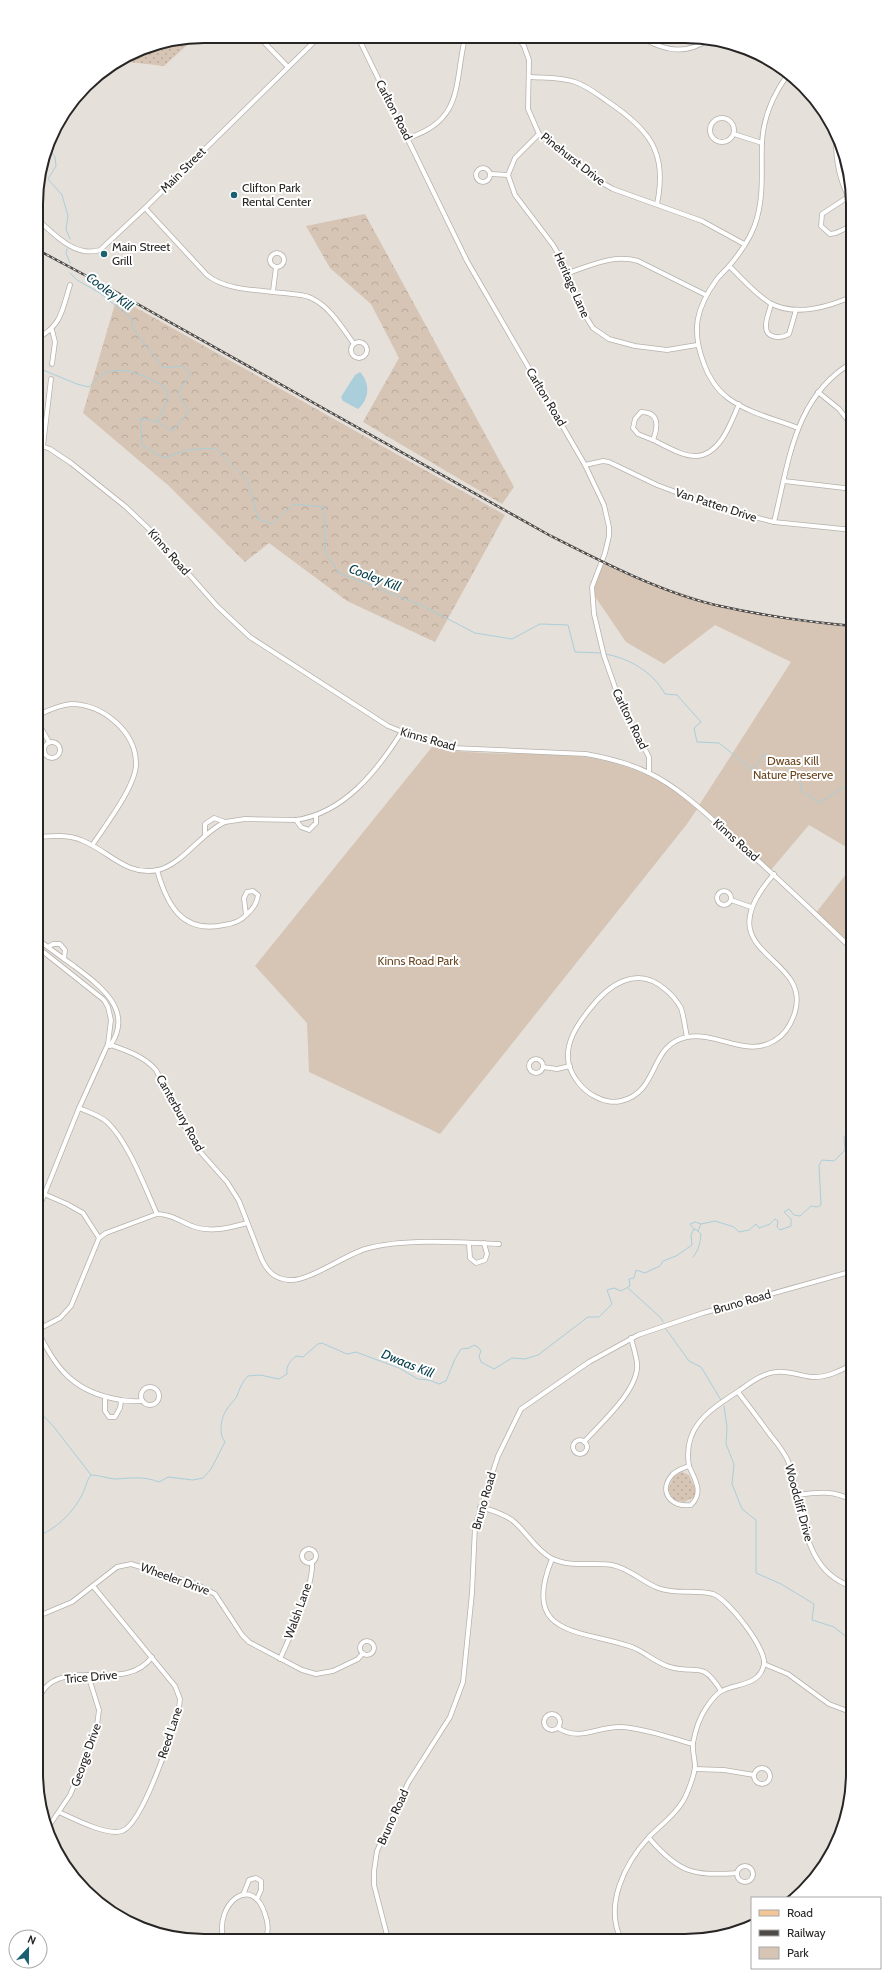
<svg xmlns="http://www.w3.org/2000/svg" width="889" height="1977" font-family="Cabin,sans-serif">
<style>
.grass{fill:url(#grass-dots)}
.forest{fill:url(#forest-crowns)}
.park{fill:#d6c5b4}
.water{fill:#aaceda}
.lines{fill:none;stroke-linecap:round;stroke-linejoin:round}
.stream{stroke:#aaceda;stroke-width:1}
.minor-casing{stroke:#b6b1ab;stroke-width:5.5}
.major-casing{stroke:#a5753f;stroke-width:7}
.minor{stroke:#fff;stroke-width:4}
.major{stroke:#f2c695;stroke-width:5.5}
.rail-casing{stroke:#4d4a48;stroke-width:2.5}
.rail{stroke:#fff;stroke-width:1;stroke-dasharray:3;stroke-linecap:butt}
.poi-dot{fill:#1a6071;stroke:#fff;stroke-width:1.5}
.labels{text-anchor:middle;stroke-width:4;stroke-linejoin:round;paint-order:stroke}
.street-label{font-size:12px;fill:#282624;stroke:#fff}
.poi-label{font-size:12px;fill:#282624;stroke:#fff;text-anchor:start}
.park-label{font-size:12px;fill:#6a4720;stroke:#fff}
.water-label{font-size:13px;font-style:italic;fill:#09404d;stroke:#fff}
.rim{fill:none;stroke:#282624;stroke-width:2}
</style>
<defs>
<pattern id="grass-dots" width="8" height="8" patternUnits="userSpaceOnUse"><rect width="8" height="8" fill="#d6c5b4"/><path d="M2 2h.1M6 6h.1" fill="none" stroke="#b8a99b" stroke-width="1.8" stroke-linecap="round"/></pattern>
<pattern id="forest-crowns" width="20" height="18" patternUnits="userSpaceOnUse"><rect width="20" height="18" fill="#d6c5b4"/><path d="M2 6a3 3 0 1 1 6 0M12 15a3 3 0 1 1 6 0" fill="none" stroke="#b8a99b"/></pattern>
</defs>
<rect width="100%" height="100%" fill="#e5e0da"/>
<!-- grass -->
<g class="grass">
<polygon points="196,37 164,66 129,62 109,68 140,49"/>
<polygon points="682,1472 689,1475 696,1491 694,1497 684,1502 674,1500 668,1490 674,1476"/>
</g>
<!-- forest -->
<g class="forest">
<polygon points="365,214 514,487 502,504 363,422 399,358 371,304 330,268 306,226"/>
<polygon points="117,297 505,515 435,642 347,601 269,543 245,562 169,486 83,413"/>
</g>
<!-- park -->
<g class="park">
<path d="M601,562C647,581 693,599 742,611C778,620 816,622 853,626V851L809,825L770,871L698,807L791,662L715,625L664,664L626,642L592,592Z"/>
<path d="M432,747C470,755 506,753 544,754C588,754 634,764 671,788C680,794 688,802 697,809L687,824L440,1134L309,1072L307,1023L255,966Z"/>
<polygon points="853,865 853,950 816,913"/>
</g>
<!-- water -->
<path class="water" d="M360,372C370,383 370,398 358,409L343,401L341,397L355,375Z"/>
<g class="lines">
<!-- stream -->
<g class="stream">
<polyline points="51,151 55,157 56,166 48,179 62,195 68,216 66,229 70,239"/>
<polyline points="67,249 66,253 70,263"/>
<polyline points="70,273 77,280 100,293 132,319 133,329 163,368 183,366 190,373 178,393 189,411 172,431 158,422 140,418 142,445 164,458 187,450 215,448 248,481 258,519 272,524 294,504 324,507 325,552 339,573 423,606 475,633 512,639 540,624 568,625 575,652 602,653"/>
<path d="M43,370L77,384L89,387C93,383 98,377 103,374C123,364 148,377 165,387L168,398L158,421"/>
<path d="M605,654C629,658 653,672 665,694L677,695L701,722L694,728L697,742L719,743L753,770L764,754L799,774L801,790L819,803L844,787H853"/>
<polyline points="694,1229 690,1224 695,1222 701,1224"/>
<path d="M693,1257C699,1250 700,1243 701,1234L698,1231"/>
<polyline points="628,1288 661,1318 663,1322"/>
<polyline points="666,1329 689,1361 701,1367 721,1400"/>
<polyline points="724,1406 727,1427 726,1444 734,1464 732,1484 742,1509 756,1520 756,1573 781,1584 814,1604 812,1620 834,1627 853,1642"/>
<polyline points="36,1408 54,1427 91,1475"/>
<path d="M36,1537C55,1530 73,1513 82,1495C86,1488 86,1481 91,1475C100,1475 108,1479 116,1479C131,1478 144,1476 159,1482L168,1477L193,1480L203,1478L211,1469L225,1442C218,1434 221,1417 227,1409C230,1404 234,1401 237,1396C240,1388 242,1382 248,1376L260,1375L279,1379L287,1374C286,1366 290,1361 296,1356L303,1357L318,1344L322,1343L347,1354L356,1352L399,1368L418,1379L429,1380L439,1384L446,1381L455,1359L461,1349L469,1348L474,1345L478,1347L481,1351L479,1356L481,1362L494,1369L512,1358L525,1359L538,1355L588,1317H599L612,1304L607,1290L614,1288L621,1291L630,1286L629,1279L634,1278L636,1270L645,1273L649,1271L660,1266L663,1261L676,1256L692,1245L691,1235L694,1229L698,1231L701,1224L715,1221L734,1227L739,1232L749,1230L756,1224L759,1228L770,1224L775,1219L778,1221L777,1227L780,1230L791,1226V1219L784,1212L789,1209L794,1215L800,1216L811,1206L817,1207L821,1205L819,1165L822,1160L834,1161L845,1150L844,1136L853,1138"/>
</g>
<defs>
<g id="minor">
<polyline points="258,36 288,67"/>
<polyline points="358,37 467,261 585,465 604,505 609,527 609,536 605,553 592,587 594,614 604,656 622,707 649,757 649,773"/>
<polyline points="518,38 524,46 529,60 528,109 539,134 597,180 613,189 702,221 744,244"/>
<path d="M644,39C666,51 687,55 709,39"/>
<path d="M789,73C774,93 763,118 762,143C761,168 764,193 757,218C753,234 740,253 730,265C726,270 721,274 717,279C696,308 691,330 704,364C708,376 717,390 728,398C748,413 775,419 798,428"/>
<path d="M530,77C545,78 561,77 575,82C587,86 597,94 607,101C649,129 668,152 657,204"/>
<circle cx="722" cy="130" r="12"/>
<polyline points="539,134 515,158 508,175 515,195 553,245 562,260 568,273 581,309 593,328 609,339 635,346 667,350 697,345"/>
<polyline points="734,134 762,143"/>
<path d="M836,134C835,159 840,184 853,205"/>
<path d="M408,138C464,120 454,84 465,38"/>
<circle cx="483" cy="175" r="7"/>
<polyline points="491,174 508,175"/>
<polyline points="848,197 822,214 821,226 830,234 836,233 853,225"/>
<path d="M145,208L207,275C227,292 267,290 292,294C299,295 307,295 313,299C330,307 343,329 354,344"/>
<path d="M36,218C54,234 75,258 100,250L145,208L319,37"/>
<circle cx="277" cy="260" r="7"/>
<path d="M729,266C742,278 755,294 770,303C795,317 829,307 853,296"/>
<path d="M568,273C592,265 614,254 638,261L706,295"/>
<polyline points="273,291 276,267"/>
<path d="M771,304C770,310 766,318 766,325C765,339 781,339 789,334L796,310"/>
<path d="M36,339C62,326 62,310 70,285"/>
<circle cx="359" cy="350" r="8"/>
<polyline points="52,364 55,342 52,330"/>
<polyline points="818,392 839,409 853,427"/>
<path d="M641,412C660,412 658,427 653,440L638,434L633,428L635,419Z"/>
<path d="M653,440C666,446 683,457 697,456C721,454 731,422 739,404"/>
<path d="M37,444L50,449L71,463L126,507L148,528L217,606L250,637L388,726L420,739L453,748L586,754C608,758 629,763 649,773C680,788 705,813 731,836C772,873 813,911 853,950"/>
<polyline points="43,446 51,379"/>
<polyline points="585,465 603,461 609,462 657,485 697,500 754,517 774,522 853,530"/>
<polyline points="784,481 853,489"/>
<path d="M774,522C789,462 794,396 853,362"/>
<path d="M36,716C47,711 58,705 71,704C102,704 136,731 136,764C136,786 105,826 93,844"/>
<polyline points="36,719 49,742"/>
<circle cx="52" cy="750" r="8"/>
<path d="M296,820C344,813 377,771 401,733"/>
<polyline points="205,835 205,824 214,818 225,822 245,819 296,820 301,827 309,830 316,823 316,816"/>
<path d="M36,837C51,836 67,834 81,840C108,850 126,877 158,870C183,864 201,833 225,822"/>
<path d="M157,870C167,905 182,934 224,925C232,924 240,922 246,915"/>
<path d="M253,891L258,895C257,904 252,910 246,915L244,898L247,892Z"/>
<circle cx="724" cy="898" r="7"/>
<polyline points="731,900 751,907"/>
<path d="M36,938C49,948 61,957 74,966C99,985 135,1010 110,1046"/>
<polyline points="48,947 53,944 60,944 65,950 64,959"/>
<path d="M687,1037C685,1028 684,1017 681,1008C677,1001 672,995 666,990C637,964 608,985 589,1010C577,1025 564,1044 569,1065C573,1078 583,1091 596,1097C603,1101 613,1103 621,1101C660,1092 648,1045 687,1037C716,1031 745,1058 774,1041C785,1035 791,1025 795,1012C812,953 702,956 774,874"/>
<path d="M108,1044C125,1050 144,1056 156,1070L195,1146L227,1182L239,1201L262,1260C268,1272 275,1279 289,1280C308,1282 345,1255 365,1249C402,1238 461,1242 499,1244"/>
<circle cx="536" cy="1066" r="7"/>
<polyline points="543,1067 557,1069 570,1066"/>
<path d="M79,1108C88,1112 99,1115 107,1122C128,1141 145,1188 157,1214"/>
<polyline points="44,1194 67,1204 83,1213 99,1238"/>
<polyline points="36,1215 79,1108 108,1044 111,1020 108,1007 104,1000 36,946"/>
<polyline points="469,1244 470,1258 476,1263 485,1260 487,1254 484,1243"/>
<path d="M36,1327C53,1364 70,1389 111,1398C122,1401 131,1402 142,1401"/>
<path d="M37,1330L60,1318L71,1306L99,1238L106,1233L157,1214C170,1214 180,1221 192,1226C211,1233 229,1228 247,1223"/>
<circle cx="150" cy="1396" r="9"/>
<path d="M738,1392C749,1406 760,1421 771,1436C777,1443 784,1452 788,1461C805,1504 798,1570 853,1587"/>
<polyline points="105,1397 105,1411 109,1417 115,1417 120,1408 121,1401"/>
<circle cx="580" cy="1447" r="7"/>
<path d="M584,1442C601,1423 640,1389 637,1363C636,1355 633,1346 631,1338"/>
<path d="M689,1466C682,1425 712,1409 740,1390C750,1383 763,1373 776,1372C788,1370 800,1376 812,1377C826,1378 840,1371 853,1364"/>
<path d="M689,1466C695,1480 704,1492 691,1505C671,1508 657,1491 673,1474C677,1470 684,1468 689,1466Z"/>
<polyline points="36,1477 38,1471 36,1466"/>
<path d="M798,1495C817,1492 835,1490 853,1501"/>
<path d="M480,1507C491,1510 502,1513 512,1520C526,1531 535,1549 551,1558C570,1568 592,1562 612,1565C629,1568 642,1582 658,1588C676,1595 695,1589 713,1594C728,1599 766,1648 764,1664C760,1687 734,1683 720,1692C714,1696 710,1702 706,1708C700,1717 695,1732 693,1743C692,1751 695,1759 695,1767C694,1775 690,1786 687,1793C680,1811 662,1824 649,1837C625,1863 603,1906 622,1941"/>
<circle cx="309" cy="1556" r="7"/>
<path d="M552,1559C520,1637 580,1629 632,1647C645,1652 656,1663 670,1667C698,1675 701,1659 721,1691"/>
<polyline points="36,1617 72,1602 117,1567 131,1564 196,1584 215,1594 242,1635 249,1642 302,1670 316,1674 333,1671 358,1659 363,1653"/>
<circle cx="367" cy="1648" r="7"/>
<path d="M280,1659C290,1636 314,1586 312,1562"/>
<polyline points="764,1664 788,1674 829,1704 853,1713"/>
<path d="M36,1703C39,1697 43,1689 48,1685C75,1662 127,1691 152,1657"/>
<circle cx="552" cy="1722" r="8"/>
<path d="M558,1728C580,1742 597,1726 621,1727C644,1728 670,1738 693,1744"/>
<circle cx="762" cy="1776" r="8"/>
<polyline points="695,1769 724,1770 754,1775"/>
<path d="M59,1812C74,1819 107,1836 122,1831C143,1824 173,1730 179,1708L180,1699L175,1686L93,1586"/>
<polyline points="47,1829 70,1795 96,1733 99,1710 88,1675"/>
<path d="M649,1838C679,1873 693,1876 737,1873"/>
<circle cx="745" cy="1874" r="8"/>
<polyline points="243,1895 249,1880 256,1878 261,1881 261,1890 257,1899"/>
<path d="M223,1938C215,1904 252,1873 265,1914C268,1922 269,1930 266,1938"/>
<polyline points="388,1939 374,1885 374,1871 377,1851 408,1783 450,1717 463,1682 472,1593 475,1526 498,1456 521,1409 589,1362 638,1335 703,1313 853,1271"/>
</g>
<polyline id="major" points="36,448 39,428 36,382"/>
</defs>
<!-- minor casing -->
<use href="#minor" class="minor-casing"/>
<!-- major casing -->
<use href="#major" class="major-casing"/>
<!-- minor -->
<use href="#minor" class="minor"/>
<!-- major -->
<use href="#major" class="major"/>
<defs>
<path id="rail" d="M36,249L109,288L549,535C600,561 664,594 720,606C765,616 808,622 853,626"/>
</defs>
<!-- rail casing -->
<use href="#rail" class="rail-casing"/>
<!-- rail -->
<use href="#rail" class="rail"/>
</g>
<!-- markers -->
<g class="poi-dot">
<circle cx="234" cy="195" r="4"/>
<circle cx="104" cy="254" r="4"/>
</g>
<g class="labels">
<!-- street labels -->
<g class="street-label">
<text transform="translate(394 110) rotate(63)" y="4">Carlton Road</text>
<text transform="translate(573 159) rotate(38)" y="4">Pinehurst Drive</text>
<text transform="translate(183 170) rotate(-45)" y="4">Main Street</text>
<text transform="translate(572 285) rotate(66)" y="4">Heritage Lane</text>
<text transform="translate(546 397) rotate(59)" y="4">Carlton Road</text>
<text transform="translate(716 505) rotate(18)" y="4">Van Patten Drive</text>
<text transform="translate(169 552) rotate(49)" y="4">Kinns Road</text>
<text transform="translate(630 719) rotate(64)" y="4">Carlton Road</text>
<text transform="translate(428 739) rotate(16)" y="4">Kinns Road</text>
<text transform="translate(736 840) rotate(42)" y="4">Kinns Road</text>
<text transform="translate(180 1113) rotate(61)" y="4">Canterbury Road</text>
<text transform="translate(742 1302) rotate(-16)" y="4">Bruno Road</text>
<text transform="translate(484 1501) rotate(-74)" y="4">Bruno Road</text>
<text transform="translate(799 1503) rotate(75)" y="4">Woodcliff Drive</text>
<text transform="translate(175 1579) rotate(20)" y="4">Wheeler Drive</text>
<text transform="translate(298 1611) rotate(-70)" y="4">Walsh Lane</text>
<text transform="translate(91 1677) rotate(-5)" y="4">Trice Drive</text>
<text transform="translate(170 1733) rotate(-72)" y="4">Reed Lane</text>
<text transform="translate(86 1755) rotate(-70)" y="4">George Drive</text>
<text transform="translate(393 1817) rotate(-66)" y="4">Bruno Road</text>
</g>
<!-- poi labels -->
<g class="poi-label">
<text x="242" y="192">Clifton Park<tspan x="242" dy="14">Rental Center</tspan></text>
<text x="112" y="251">Main Street<tspan x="112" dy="14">Grill</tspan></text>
</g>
<!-- park labels -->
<g class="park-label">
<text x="793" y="765">Dwaas Kill<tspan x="793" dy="14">Nature Preserve</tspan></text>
<text x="418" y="965">Kinns Road Park</text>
</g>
<!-- water labels -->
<g class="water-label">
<text transform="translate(110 291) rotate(36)" y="5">Cooley Kill</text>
<text transform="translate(375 577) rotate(21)" y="5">Cooley Kill</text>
<text transform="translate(408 1363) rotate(22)" y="5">Dwaas Kill</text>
</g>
</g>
<!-- crop -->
<path d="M0 0H889V1977H0ZM204 43H685A161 161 0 0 1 846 204V1773A161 161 0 0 1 685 1934H204A161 161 0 0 1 43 1773V204A161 161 0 0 1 204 43Z" fill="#fff" fill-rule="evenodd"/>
<path class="rim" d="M204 43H685A161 161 0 0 1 846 204V1773A161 161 0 0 1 685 1934H204A161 161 0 0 1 43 1773V204A161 161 0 0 1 204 43Z"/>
<!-- legend -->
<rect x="751" y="1897" width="130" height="72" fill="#ffffff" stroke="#a9a8a7"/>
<rect x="759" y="1910" width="20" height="6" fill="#f2c695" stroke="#a9a8a7"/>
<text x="787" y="1917" font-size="12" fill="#282624">Road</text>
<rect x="759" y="1930" width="20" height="6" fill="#4d4a48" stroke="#a9a8a7"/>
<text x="787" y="1937" font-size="12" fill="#282624">Railway</text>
<rect x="759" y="1947" width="20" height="12" fill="#d6c5b4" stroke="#a9a8a7"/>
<text x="787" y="1957" font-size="12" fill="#282624">Park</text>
<!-- north arrow -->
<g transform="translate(28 1949) rotate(22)"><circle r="19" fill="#ffffff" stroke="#a9a8a7"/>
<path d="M0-3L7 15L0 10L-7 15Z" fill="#1a6071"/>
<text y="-6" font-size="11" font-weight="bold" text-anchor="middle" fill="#282624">N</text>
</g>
</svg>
